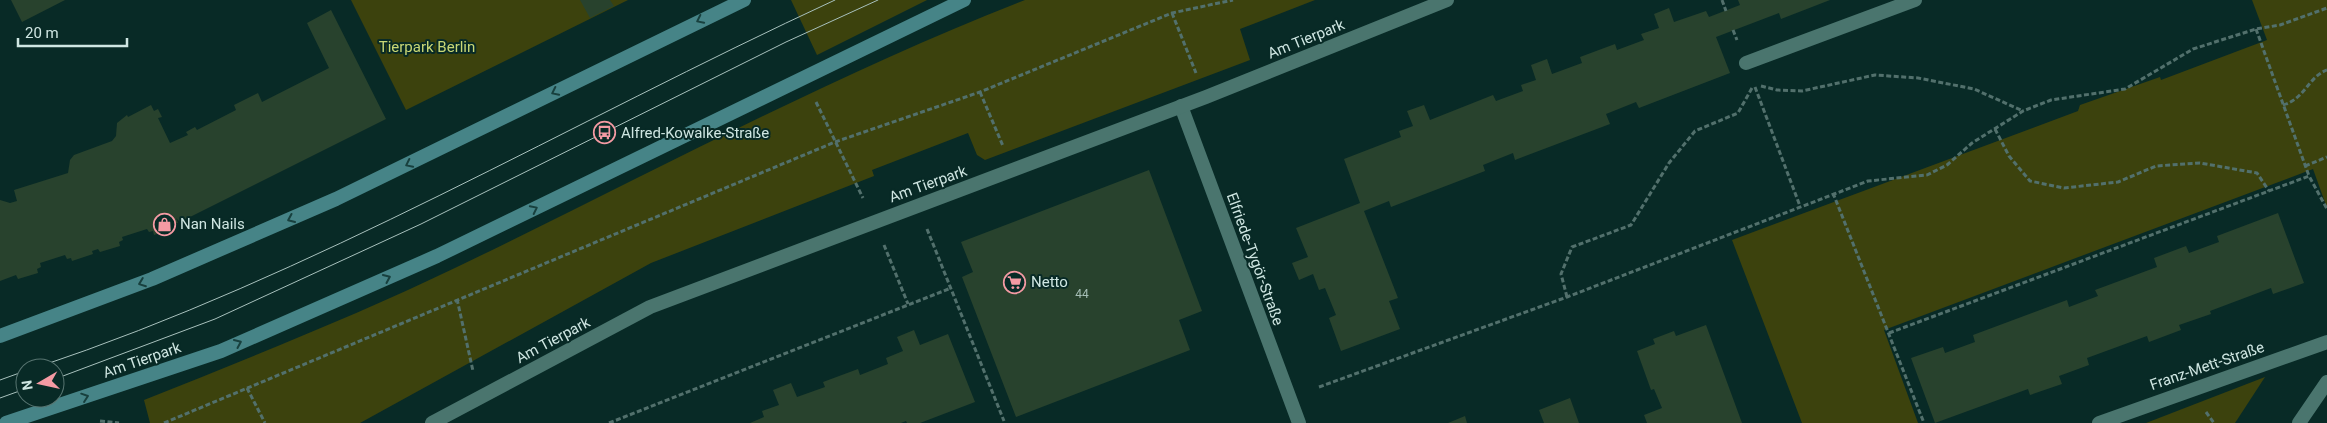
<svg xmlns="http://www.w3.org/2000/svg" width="2327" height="423" font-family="Roboto,sans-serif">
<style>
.green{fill:#3c420d}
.building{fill:#28422d}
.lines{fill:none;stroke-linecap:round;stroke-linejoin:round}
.path{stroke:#52706c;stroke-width:3;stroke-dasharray:5 2.5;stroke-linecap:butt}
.service{stroke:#4a756e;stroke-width:14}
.minor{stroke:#4a756e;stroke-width:14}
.secondary{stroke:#468487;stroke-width:14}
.tram{stroke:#a8c1bd;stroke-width:1}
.oneway{stroke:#18403e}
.labels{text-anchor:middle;stroke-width:4;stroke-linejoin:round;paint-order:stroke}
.number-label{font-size:12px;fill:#a5bdb5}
.street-label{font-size:15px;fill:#cfe6e2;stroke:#082a26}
.park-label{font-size:15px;fill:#c9d775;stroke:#082a26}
.poi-label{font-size:15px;fill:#cfe6e2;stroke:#082a26;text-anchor:start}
</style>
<rect width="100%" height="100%" fill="#082a26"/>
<!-- green -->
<g class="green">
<polygon points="351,0 628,0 406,110"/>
<polygon points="791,0 927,0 817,55"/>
<path d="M1025,0H1315L1240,29L1250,60L985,160L977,155L968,133L872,170L874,176L651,263L360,423H150L144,400C249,358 355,316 457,267C646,176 830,76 1025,0Z"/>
<polygon points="2252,0 2327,0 2327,208 2313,169 1884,330 1918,423 1802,423 1732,240 2078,111 2080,105 2160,77 2161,80 2267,40"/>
<polygon points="2265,377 2235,423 2146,423"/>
</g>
<!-- building -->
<g class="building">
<polygon points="11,0 65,0 22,22"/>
<polygon points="580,0 610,0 614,6 590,18"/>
<polygon points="1738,0 1830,0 1781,19 1779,13 1716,37 1730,73 1639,108 1636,102 1606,114 1610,124 1515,160 1513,153 1483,165 1485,171 1391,207 1389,201 1364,211 1398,298 1389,301 1400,329 1341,351 1329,318 1336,315 1325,288 1319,290 1313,274 1299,280 1292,263 1308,257 1296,228 1360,203 1344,159 1401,137 1399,131 1413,126 1407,111 1424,105 1430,120 1493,95 1496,101 1523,91 1521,85 1536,80 1531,65 1547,59 1552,74 1582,63 1580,57 1615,44 1617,50 1644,40 1641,34 1659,28 1654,14 1669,8 1674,22 1706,11 1709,17 1740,5"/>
<polygon points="331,10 386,119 180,222 176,218 178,223 173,224 174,228 154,235 153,231 149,232 147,229 122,237 123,240 119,242 120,246 100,252 98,249 92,251 93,254 72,261 71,258 67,259 65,255 40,263 41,267 37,269 38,273 18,279 16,275 0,281 0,200 10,203 17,201 14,190 68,173 70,160 74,155 112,141 116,136 117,123 127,115 128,117 151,105 154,111 158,109 162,117 158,118 170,143 188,135 186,132 195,127 197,130 236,110 234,105 258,93 262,102 329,68 307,23"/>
<polygon points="1149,170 1202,311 1179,320 1190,350 1016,417 962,277 973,272 961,242"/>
<polygon points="2278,213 2304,283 2273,294 2271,288 2210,311 2211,314 2179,325 2181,330 2149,342 2147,336 2087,358 2089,365 2059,376 2062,384 2030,395 2028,389 1935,423 1911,358 1943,347 1945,353 1975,342 1973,335 2067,300 2069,307 2098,296 2095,290 2157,267 2154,258 2186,246 2189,253 2219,242 2217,236"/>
<polygon points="1706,325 1742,423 1647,423 1644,415 1662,408 1654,389 1651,390 1637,351 1655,344 1653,339 1674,331 1676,336"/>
<polygon points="914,330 920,345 948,334 975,402 920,423 907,423 906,421 901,423 750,423 764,417 762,411 779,405 773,390 791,383 797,397 825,387 823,382 858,369 860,375 888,364 886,358 903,351 897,337"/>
<polygon points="1570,398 1579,423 1544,423 1539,410"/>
<polygon points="1465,416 1467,423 1448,423"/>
</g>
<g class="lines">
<!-- path -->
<g class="path">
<polyline points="1722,0 1726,11"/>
<polyline points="1172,13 1196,73"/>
<polyline points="2256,29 2309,176"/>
<polyline points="1733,30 1737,40"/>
<polyline points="1761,86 1777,90 1802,91 1875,75 1918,78 1974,89 2023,111"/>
<polyline points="1755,87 1800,206"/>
<polyline points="980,92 1003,146"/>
<polyline points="816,102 863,198"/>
<path d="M2283,105C2305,99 2308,77 2327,70"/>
<polyline points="1995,129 2009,156 2030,181 2064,188 2118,182 2156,166 2200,163 2257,173 2269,191"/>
<polyline points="2305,166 2327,157"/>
<polyline points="1833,193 1924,423"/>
<polyline points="927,229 1004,421"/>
<polyline points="884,245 908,304"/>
<polyline points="1567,297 1561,274 1572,247 1631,225 1669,163 1695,131 1738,113 1752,88"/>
<polyline points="457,299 473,371"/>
<polyline points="1889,333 2309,176 2327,209"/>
<polyline points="1319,387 1567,297 1868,181 1927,175 1947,165 1972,143 2023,111 2051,100 2125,89 2193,49 2256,29 2280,25 2327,8"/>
<polyline points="247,388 265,423"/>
<polyline points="2206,412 2214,423"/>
<polyline points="100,421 119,423"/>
<polyline points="164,423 835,142 980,92 1172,13 1233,0"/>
<polyline points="609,423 951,288"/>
</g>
<!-- service -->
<polyline class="service" points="1746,63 1915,0"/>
<!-- minor -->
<g class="minor">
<polyline points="1181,106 1299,423"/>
<polyline points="432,423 650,307 1206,97 1447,0"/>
<polyline points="2099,423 2327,342"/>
<polyline points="2299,423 2327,382"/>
</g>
<!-- secondary -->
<g class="secondary">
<polyline points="0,336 152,279 336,199 744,0"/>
<polyline points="6,423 221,351 437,256 964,0"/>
</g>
<!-- tram -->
<g class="tram">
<path d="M35,368C314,275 569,123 835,0"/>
<polyline points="55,379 215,319 421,224 786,42 878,0"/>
<polyline points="0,380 25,371"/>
<polyline points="0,398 25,389"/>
</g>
</g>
<!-- one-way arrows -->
<defs><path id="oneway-chevron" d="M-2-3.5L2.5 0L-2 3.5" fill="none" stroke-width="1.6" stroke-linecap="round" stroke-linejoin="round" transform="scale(1.25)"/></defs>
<g class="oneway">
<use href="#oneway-chevron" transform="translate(700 20) rotate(154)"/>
<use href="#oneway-chevron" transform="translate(555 92) rotate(154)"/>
<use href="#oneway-chevron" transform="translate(409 164) rotate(154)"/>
<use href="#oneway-chevron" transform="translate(534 209) rotate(-26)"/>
<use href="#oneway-chevron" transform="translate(291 219) rotate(156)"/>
<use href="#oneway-chevron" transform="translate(387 278) rotate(-24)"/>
<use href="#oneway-chevron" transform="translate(142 283) rotate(159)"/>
<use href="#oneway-chevron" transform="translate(238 343) rotate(-24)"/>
<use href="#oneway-chevron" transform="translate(85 397) rotate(-19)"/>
</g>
<!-- icons -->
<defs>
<symbol id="bus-ring" viewBox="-11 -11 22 22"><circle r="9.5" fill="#082a26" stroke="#f49aa3" stroke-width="1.5"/><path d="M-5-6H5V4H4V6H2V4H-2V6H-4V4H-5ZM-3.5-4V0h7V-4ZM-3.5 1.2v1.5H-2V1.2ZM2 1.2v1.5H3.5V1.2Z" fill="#f49aa3"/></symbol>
<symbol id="shop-ring" viewBox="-11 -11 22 22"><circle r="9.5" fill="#082a26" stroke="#f49aa3" stroke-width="1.5"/><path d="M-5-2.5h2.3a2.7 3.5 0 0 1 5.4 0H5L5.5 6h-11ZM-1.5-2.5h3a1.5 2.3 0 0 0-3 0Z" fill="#f49aa3"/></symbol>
<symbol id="supermarket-ring" viewBox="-11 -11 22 22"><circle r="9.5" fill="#082a26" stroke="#f49aa3" stroke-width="1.5"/><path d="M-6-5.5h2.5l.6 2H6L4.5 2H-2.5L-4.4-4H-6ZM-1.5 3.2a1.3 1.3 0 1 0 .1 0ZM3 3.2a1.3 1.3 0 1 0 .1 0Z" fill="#f49aa3"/></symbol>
</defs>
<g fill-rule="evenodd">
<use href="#bus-ring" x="592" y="120" width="25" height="25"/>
<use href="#shop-ring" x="152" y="212" width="25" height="25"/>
<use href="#supermarket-ring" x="1002" y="270" width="25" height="25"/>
</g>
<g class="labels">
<!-- number labels -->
<g class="number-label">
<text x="1082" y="298">44</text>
</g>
<!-- street labels -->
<g class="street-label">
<text transform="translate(1306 39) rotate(-22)" y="5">Am Tierpark</text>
<text transform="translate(928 184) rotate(-20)" y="5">Am Tierpark</text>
<text transform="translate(1255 259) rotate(70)" y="5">Elfriede-Tygör-Straße</text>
<text transform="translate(553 340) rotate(-28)" y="5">Am Tierpark</text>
<text transform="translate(142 360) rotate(-19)" y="5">Am Tierpark</text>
<text transform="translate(2207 366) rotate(-19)" y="5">Franz-Mett-Straße</text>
</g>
<!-- park labels -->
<g class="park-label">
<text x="427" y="52">Tierpark Berlin</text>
</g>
<!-- poi labels -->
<g class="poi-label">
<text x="621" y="138">Alfred-Kowalke-Straße</text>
<text x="180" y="229">Nan Nails</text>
<text x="1031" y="287">Netto</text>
</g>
</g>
<!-- north arrow -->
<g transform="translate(40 383) rotate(261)"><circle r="24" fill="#082a26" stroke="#587571"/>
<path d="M0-4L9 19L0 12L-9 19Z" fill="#f49aa3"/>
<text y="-8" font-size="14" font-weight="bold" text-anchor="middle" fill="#cfe6e2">N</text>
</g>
<!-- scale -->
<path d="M18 38v8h109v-8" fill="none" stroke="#cfe6e2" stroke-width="2.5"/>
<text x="25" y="38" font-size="15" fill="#cfe6e2" stroke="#082a26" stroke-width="4" paint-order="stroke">20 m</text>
</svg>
